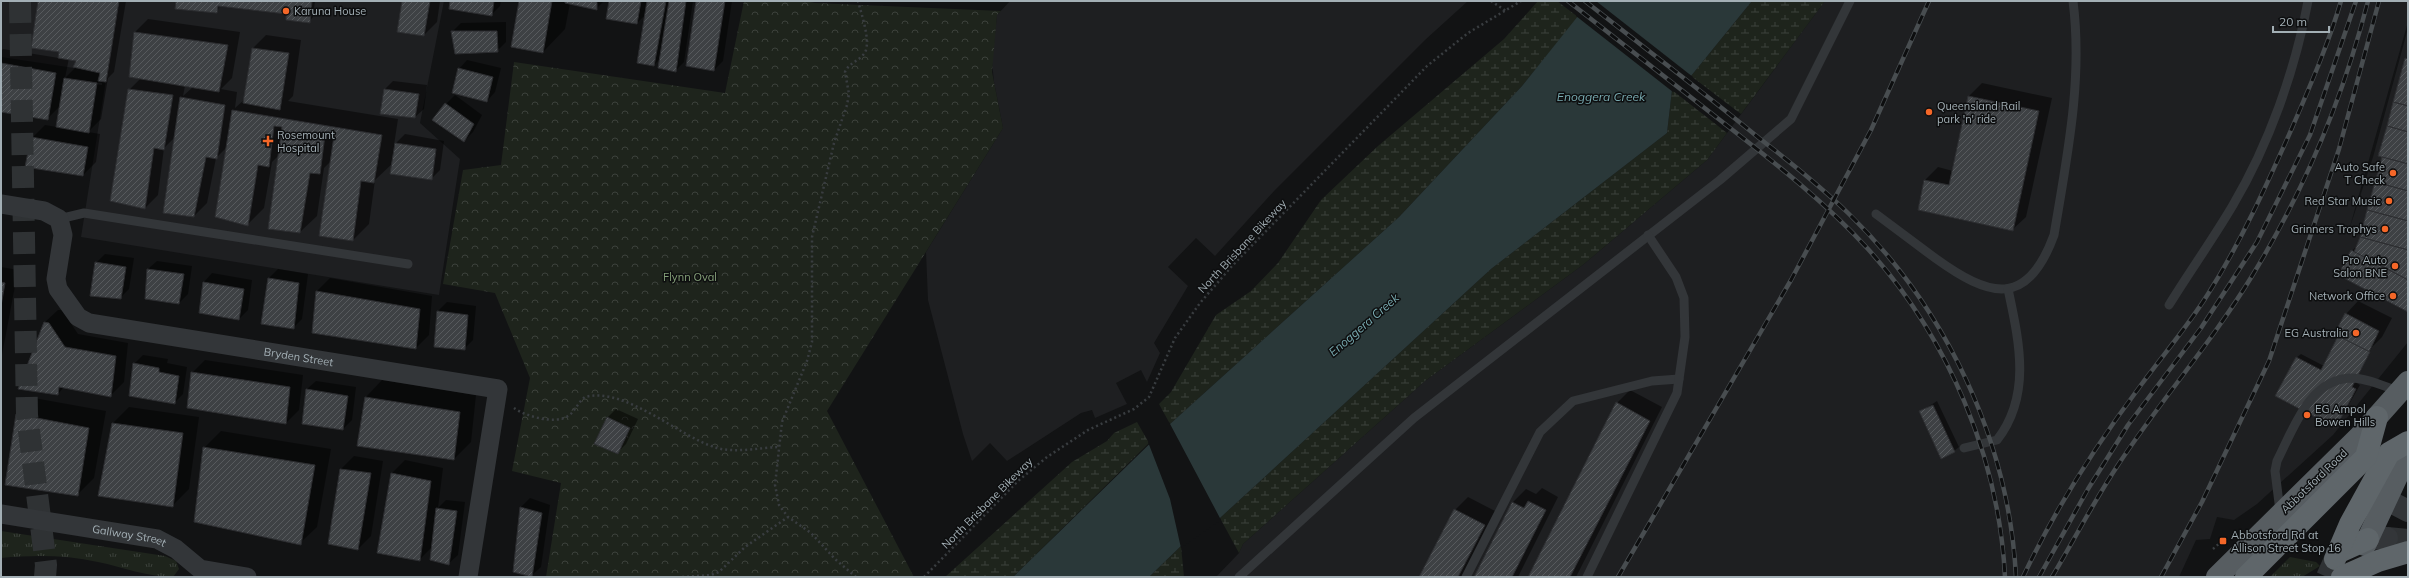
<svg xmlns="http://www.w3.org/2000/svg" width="2409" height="578" font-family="Mulish,sans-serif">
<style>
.built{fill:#1e1f21}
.grass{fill:url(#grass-tufts)}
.wetland{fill:url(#wetland-marsh)}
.park{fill:url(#park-crowns)}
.water{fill:#2a3839}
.pier{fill:#121314}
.shadow{fill:#0007;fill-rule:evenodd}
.building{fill:url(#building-hatch);stroke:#2c2d30}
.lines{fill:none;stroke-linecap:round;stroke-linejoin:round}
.tertiary-tunnel{stroke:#2f3234;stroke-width:22;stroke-dasharray:22 11;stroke-linecap:butt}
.motorway-tunnel{stroke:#2f3234;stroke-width:22;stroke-dasharray:22 11;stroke-linecap:butt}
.path{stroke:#393d40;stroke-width:2.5;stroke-dasharray:2 3;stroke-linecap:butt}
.service{stroke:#333639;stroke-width:9}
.minor{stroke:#333639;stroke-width:19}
.tertiary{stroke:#333639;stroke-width:22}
.trunk{stroke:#575d61;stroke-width:22}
.motorway{stroke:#5f666a;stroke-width:22}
.rail-casing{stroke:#484d50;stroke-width:4.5}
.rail{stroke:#0d0e0f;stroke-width:3;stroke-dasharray:9;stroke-linecap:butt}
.motorway-bridge{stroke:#5f666a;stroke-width:22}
.poi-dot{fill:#f56728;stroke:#0d0e0f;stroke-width:1.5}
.labels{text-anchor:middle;stroke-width:3;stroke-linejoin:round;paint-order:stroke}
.poi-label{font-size:11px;fill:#a3afb5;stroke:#0d0e0f;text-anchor:end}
.street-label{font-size:11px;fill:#a3afb5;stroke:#0d0e0f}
.park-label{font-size:11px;fill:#85a079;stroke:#0d0e0f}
.water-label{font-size:12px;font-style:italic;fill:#79abb1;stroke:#0d0e0f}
</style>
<defs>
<pattern id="grass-tufts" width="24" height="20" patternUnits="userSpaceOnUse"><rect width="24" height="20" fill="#1e241c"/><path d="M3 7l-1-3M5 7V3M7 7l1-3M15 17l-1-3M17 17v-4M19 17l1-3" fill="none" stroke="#3c413b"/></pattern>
<pattern id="wetland-marsh" width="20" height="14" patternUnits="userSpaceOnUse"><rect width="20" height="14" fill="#1e241c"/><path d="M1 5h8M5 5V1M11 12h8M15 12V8" fill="none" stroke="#3c413b"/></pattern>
<pattern id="park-crowns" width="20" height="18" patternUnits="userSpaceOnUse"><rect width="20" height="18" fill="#1e241c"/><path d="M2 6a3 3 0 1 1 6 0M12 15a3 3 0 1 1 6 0" fill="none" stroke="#3c413b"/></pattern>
<pattern id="building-hatch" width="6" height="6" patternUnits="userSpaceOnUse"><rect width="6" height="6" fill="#3e4144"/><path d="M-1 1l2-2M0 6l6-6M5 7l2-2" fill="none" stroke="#575a5d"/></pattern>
</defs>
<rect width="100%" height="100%" fill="#121314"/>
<!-- built -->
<g class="built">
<polygon points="1,1 444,1 420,123 460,159 439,295 81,237 107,73 1,57"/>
<polygon points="1010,1 1468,1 1425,40 1275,190 1215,256 1196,238 1168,267 1188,286 1154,343 1160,353 1147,382 1141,370 1116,383 1127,404 1095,418 1092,410 1081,413 1007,461 990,443 972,461 963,434 928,300 926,252 1003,128 994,82 992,62 997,15"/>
<polygon points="1825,1 2408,1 2408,22 2349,230 2373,157 2408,28 2408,342 2333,435 2257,504 2234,520 2217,517 2210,539 2196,540 2179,577 1216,577 1239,553 1243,544 1425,381 1584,264 1707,160"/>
</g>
<!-- grass -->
<g class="grass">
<path d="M1,531L165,556L176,561L179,569L173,577C147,577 123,567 98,562C66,555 34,555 1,558Z"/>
<polygon points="2290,557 2316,562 2320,566 2302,577 2270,577"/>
</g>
<!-- wetland -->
<g class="wetland">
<polygon points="1538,1 1557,1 1578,17 1522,86 1399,217 1170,424 1159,404 1171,392 1216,315 1251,291 1278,263 1321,200 1378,146 1504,39"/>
<polygon points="1752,1 1825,1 1741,114 1691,76"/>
<polygon points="1672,90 1727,133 1707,160 1584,264 1425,381 1243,544 1239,553 1220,518 1491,269 1667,133"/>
<polygon points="1137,422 1149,443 1013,577 945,577 1072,462 1107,441 1114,433"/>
<polygon points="1181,546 1184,577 1149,577"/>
</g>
<!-- park -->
<polygon class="park" points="744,1 805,1 815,3 1001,11 997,15 992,72 1003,128 827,411 914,577 546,577 561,483 512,471 530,378 495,293 443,284 463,170 501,165 514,62 725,93"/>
<!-- water -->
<polygon class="water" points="1590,1 1752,1 1691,76 1672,90 1667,133 1491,269 1220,518 1181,546 1149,577 1013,577 1170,424 1399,217 1522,86"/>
<!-- pier -->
<g class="pier">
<polygon points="1588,1 1596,1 1693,77 1673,92 1576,16"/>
<polygon points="1169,422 1221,520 1181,548 1170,499 1148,442"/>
</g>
<!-- shadow -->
<g class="shadow">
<path d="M39,1H126L114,72L108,78L101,119L88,132L100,134L96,162L83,175L32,138L45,125L57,127L60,106L47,119L1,111V51L3,49L59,58L60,51ZM69,58L78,60L77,66L65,78ZM74,79L102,83V85L74,81Z"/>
<polygon points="177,1 315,1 313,17 309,22 288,13 221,5 216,12"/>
<polygon points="403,1 440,1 437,22 424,35"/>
<polygon points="451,1 501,1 500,6 491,15"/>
<polygon points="521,1 604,1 596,9 570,3 565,29 543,52"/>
<polygon points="610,1 693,1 684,62 675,71 661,58 654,65 646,14 637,23"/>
<polygon points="697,1 732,1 723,61 714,70"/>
<path d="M148,19L240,32L232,78L221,89L237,92L235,108L245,99L253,48L266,35L301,40L293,96L288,101L398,119L394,145L405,134L444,141L440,170L431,179L393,163L375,180L369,224L353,240L331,161L324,168L317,216L300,232L279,155L272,162L264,208L247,225L227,147L216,158L207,203L194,216L175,137L164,148L158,195L145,208L129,90L141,78L131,77L135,32ZM185,86L193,87L183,96Z"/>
<polygon points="506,22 506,42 497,51 452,32 461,23"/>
<polygon points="2408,53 2408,311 2352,251 2358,244 2383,156 2380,155"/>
<polygon points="467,60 501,68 495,92 487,101 459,69"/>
<polygon points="393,81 427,85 424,109 415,117 381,113 385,89"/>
<polygon points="1982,83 2052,98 2026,217 2012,230 1925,180 1938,167 1953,171 1969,96"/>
<polygon points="455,95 482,115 473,132 464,141 446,104"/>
<polygon points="105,254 134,258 129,289 120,298 96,263"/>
<polygon points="157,261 192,266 188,294 179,303 148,269"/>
<polygon points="1,267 18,270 1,360"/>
<polygon points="278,269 308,274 302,319 294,327 269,278"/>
<polygon points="212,273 252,280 248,310 239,319 204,282"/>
<polygon points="330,278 432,296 429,335 416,348 317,291"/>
<polygon points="2358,301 2392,318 2382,337 2372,347 2355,382 2360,385 2336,427 2296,358 2301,354 2324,366 2339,336 2346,314"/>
<polygon points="447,302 476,306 473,340 464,349 435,346 438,311"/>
<polygon points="58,310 62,310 78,334 128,343 124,382 111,395 64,387 58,394 44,323"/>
<polygon points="143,355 168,359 167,363 187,367 183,394 174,403 134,364"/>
<polygon points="205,360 303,375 299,410 286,423 192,373"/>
<polygon points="382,380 476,395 471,442 454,459 358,445 366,397"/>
<polygon points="316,381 356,387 352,420 343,429 307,389"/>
<polygon points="1630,390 1662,407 1576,577 1529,577 1617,403"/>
<polygon points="34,398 106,411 94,478 77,495 17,415"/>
<polygon points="1937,401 1959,447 1954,451 1920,412"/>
<polygon points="129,407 199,417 189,489 172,506 113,423"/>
<polygon points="616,409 638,419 626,444 617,453 607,418"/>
<polygon points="221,431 331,449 317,527 300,543 204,448"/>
<polygon points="354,456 383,461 371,536 358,549 341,469"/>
<polygon points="405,460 443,468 438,508 446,500 465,502 458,555 449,563 432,547 419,560 392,473"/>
<polygon points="1542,488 1558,497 1518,577 1475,577 1513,502 1526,489 1536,494"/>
<polygon points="1468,497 1497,512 1464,577 1420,577 1455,510"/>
<polygon points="530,498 550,505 541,567 532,575 514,571 521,507"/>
</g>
<!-- building -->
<g class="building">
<polygon points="38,1 119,1 106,82 98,81 100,73 73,67 76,61 58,58 59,52 31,48"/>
<polygon points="176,1 312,1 310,23 286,20 286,14 218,6 217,13 175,9"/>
<polygon points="402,1 430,1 424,36 397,32"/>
<polygon points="450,1 494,1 492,16 449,9"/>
<polygon points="519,1 552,1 543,53 511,47"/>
<polygon points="565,1 597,1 597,10 565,3"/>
<polygon points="609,1 641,1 637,24 606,19"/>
<polygon points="647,1 666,1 654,66 637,63"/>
<polygon points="669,1 686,1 676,72 658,68"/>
<polygon points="696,1 725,1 714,71 686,66"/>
<polygon points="451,31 497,31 498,52 455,54"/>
<polygon points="134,32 228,45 219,92 129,77"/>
<polygon points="252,48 289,53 280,110 243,103"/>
<polygon points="2405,58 2408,59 2408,106 2393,102"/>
<polygon points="1,63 56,73 48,120 1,112"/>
<polygon points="458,68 493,77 487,102 452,93"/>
<polygon points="64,78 97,83 89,133 56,127"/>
<polygon points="128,89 173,95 164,150 154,148 145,209 110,201"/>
<polygon points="384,89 419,94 415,118 380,114"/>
<polygon points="1968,96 2039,111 2013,231 1918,210 1924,180 1949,185"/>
<polygon points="180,97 225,105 217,159 206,157 194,217 163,213"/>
<polygon points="2393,102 2408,106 2408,132 2387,126"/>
<polygon points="445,103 474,124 464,142 432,120"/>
<polygon points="232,110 382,135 374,183 361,181 353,241 319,236 334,136 325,135 320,174 310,173 300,233 268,229 282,127 274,126 269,167 258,165 248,226 215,217"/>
<polygon points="2387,126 2408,132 2408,164 2378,156"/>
<polygon points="31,137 88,147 83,176 25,167"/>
<polygon points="395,143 436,149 432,180 390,174"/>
<polygon points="2382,157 2408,164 2408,191 2375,182"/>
<polygon points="2375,182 2408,191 2408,221 2367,210"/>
<polygon points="2367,210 2408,221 2408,250 2360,237"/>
<polygon points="2360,237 2408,250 2408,280 2354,252"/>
<polygon points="2351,250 2408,280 2408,312 2338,275"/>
<polygon points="95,262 126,267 121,299 90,296"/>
<polygon points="147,269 184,274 179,304 145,299"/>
<polygon points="268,278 299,283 294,329 261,324"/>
<polygon points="1,282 5,283 1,306"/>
<polygon points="203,282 244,289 239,320 199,313"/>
<polygon points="316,291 420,309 416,349 312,333"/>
<polygon points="437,311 468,315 465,350 434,347"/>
<polygon points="2345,313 2379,331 2369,352 2334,335"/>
<polygon points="44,322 49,323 65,347 116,356 111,397 59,387 58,395 18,389"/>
<polygon points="2338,336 2370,352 2352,387 2356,389 2336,428 2275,396 2296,357 2321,370"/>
<polygon points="133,363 159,368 159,372 179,376 175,404 129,396"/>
<polygon points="191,372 290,387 286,424 187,408"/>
<polygon points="306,389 348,396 343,430 302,424"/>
<polygon points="365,397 460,412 454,460 357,446"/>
<polygon points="1616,402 1650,421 1570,577 1528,577"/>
<polygon points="1933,405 1955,452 1941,459 1919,411"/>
<polygon points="16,414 89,428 78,496 5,485"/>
<polygon points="607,417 630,428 618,454 594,444"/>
<polygon points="112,423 183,433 173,507 98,496"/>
<polygon points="203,447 315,465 301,545 194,522"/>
<polygon points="340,469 371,473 358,550 328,544"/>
<polygon points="391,473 431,481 420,561 377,553"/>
<polygon points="1528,501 1546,510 1512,577 1474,577 1512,502 1524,508"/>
<polygon points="520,507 542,513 532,577 513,572"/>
<polygon points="436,508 457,511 449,565 430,560"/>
<polygon points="1454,509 1485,525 1458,577 1419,577"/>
</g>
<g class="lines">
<!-- tertiary-tunnel -->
<polyline class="tertiary-tunnel" points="2387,538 2408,540"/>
<!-- motorway-tunnel -->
<g class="motorway-tunnel">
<polyline points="20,1 27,415 46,565 45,577"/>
<polyline points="2327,577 2335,559"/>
</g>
<!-- path -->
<g class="path">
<polyline points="1491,1 1506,11"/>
<path d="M514,408C525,416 555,425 568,416C575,412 578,402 585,397C625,386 679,437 717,448C735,453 759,448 778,447"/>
<polyline points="2213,549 2222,541"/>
<polyline points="682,577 711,575 719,572 745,547 788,517"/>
<path d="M856,577L835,559L811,533L788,517L779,505L775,485L782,422L807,361L812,342V237L834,143L847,105L849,94L845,72C849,63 857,62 863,55C873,46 861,13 858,1"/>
<polyline points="924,577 1018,481 1047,457 1088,430 1134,409 1149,397 1175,338 1200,303 1232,266 1427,66 1468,33 1521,1"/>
</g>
<!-- service -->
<g class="service">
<path d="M1876,214C1896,229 1915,243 1935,258C1989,297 2027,309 2054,235C2067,157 2083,80 2073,1"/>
<polyline points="59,219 84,213 408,264"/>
<path d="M2169,305C2190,271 2213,239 2233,205C2269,144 2295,71 2308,1"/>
<path d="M1964,448L1997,440C2032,395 2019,341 2008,289"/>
<path d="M2280,511L2275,471L2277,461C2293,430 2309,379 2351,378C2367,378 2383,386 2398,391"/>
<polyline points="1239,577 1414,418 1720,180 1791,119 1850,1"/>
<polyline points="1466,577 1540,432 1573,401 1652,381 1679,379"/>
<polyline points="1587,577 1677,393 1685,337 1684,298 1676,277 1648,235"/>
</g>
<!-- minor -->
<g class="minor">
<path id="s1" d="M1,204L44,211L59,219L63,235L56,279L58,289L78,317L89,323L498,389L468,577"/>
<path id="s2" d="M1,514L157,539L176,549L200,569L247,577"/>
</g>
<!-- tertiary -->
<g class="tertiary">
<polyline points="2385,499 2408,511"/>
<polyline points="2368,539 2387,538"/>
</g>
<!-- trunk -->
<g class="trunk">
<polyline points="2365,545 2408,453"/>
<polyline points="2217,577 2360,436 2408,382"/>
</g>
<!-- motorway -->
<g class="motorway">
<polyline points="2337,553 2368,539"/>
<polyline points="2335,559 2350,524 2389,453 2408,442"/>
<polyline points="2246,577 2366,457 2377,417"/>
</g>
<defs>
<g id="rail">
<path d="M1568,1C1620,42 1673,83 1725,124C1775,163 1825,202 1868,249C1948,338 1999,457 2005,577"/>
<path d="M1585,1C1643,47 1702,91 1759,138C1790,162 1820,186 1848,213C1946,308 2009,441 2016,577"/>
<polyline points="1618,577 1791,280 1871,130 1929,1"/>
<path d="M2023,577C2055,509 2096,445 2141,385C2163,355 2188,326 2208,294C2241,242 2267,184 2292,128C2310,86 2328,45 2341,1"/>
<polyline points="2039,577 2088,489 2128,425 2201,328 2257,242 2310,135 2356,1"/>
<path d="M2052,577C2074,540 2094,501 2118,465C2160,401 2212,342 2252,276C2304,191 2343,98 2368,1"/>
<polyline points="2161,577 2202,502 2269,361 2339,149 2379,1"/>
</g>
</defs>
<!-- rail casing -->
<use href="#rail" class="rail-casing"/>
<!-- rail -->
<use href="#rail" class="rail"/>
<!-- motorway-bridge -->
<polyline class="motorway-bridge" points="2342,577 2378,561 2408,552"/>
</g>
<!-- markers -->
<g class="poi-dot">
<circle cx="286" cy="11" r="4"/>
<circle cx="1929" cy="112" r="4"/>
<path d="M266 135h4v4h4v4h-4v4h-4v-4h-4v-4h4z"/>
<circle cx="2393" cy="173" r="4"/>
<circle cx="2389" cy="201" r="4"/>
<circle cx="2385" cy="229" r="4"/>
<circle cx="2395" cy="266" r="4"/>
<circle cx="2393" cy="296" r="4"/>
<circle cx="2356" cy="333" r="4"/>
<circle cx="2307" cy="415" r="4"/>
<rect x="2219" y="537" width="8" height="8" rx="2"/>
</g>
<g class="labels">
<!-- poi labels -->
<g class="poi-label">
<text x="294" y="15" text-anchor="start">Karuna House</text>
<text x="1937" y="110" text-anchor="start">Queensland Rail<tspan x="1937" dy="13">park 'n' ride</tspan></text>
<text x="277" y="139" text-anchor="start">Rosemount<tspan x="277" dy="13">Hospital</tspan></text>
<text x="2385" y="171">Auto Safe<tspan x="2385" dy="13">T Check</tspan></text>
<text x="2381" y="205">Red Star Music</text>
<text x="2377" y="233">Grinners Trophys</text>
<text x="2387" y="264">Pro Auto<tspan x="2387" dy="13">Salon BNE</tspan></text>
<text x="2385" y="300">Network Office</text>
<text x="2348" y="337">EG Australia</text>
<text x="2315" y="413" text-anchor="start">EG Ampol<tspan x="2315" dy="13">Bowen Hills</tspan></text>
<text x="2231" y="539" text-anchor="start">Abbotsford Rd at<tspan x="2231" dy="13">Allison Street Stop 16</tspan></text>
</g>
<!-- street labels -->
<g class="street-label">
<text transform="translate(1242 246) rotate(-47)" y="4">North Brisbane Bikeway</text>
<text dy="4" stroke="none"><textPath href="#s1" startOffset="391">Bryden Street</textPath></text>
<text transform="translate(2314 481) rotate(-44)" y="4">Abbotsford Road</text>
<text transform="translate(987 503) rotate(-45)" y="4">North Brisbane Bikeway</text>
<text dy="4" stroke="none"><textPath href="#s2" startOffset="130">Gallway Street</textPath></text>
</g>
<!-- park labels -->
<g class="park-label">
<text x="690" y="281">Flynn Oval</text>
</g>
<!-- water labels -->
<g class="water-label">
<text x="1601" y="101">Enoggera Creek</text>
<text transform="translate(1364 325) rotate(-41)" y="4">Enoggera Creek</text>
</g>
</g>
<!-- border -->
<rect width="2409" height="578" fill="none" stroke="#a3afb5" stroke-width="4"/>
<!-- scale -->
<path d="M2273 26v6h56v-6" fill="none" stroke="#a3afb5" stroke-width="2"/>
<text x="2279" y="26" font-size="12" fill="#a3afb5" stroke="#0d0e0f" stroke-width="3" paint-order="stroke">20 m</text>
</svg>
